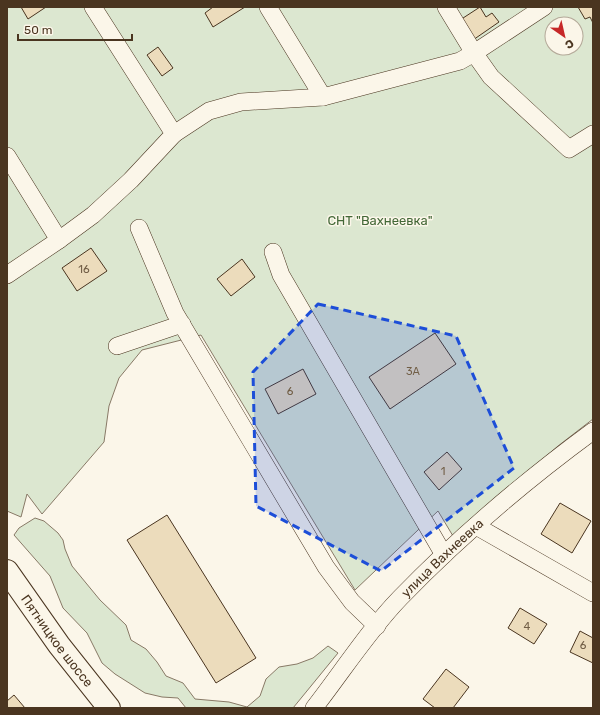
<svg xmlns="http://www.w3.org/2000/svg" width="600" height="715" font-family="Rubik,sans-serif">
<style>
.green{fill:#dce7d0;stroke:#887966;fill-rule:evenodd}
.building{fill:#ecdcbc;stroke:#4a3520}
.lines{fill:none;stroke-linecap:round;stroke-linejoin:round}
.minor-casing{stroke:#4a3520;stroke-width:18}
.major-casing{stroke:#4a3520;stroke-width:24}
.minor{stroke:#fbf6e9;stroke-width:17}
.major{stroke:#fbf6e9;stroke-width:22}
.marked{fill:#1d4ed8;fill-opacity:0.2;stroke:#1d4ed8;stroke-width:3;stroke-dasharray:8 5;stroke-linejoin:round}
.labels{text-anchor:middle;stroke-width:3;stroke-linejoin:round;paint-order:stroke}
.number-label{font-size:11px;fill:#725f47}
.park-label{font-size:13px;fill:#436837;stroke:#fbf6e9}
.street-label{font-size:13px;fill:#4a3520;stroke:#fbf6e9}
</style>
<rect width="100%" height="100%" fill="#fbf6e9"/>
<!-- green -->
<g class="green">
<path d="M7,7H593V419L558,446L453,536L438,511L355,590L201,335L142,350L119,378L109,406L104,442L42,514L27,494L21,517L7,511ZM552,24H576V48H552Z"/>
<polygon points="35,518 44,521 58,533 63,540 65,549 72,566 100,600 126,625 131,640 146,649 157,662 166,676 183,683 195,699 229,702 247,707 260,696 266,679 279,667 297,664 313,658 328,646 338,653 293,708 186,708 178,698 162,697 145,693 115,674 102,663 87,633 63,608 50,576 14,535 19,528"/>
</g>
<!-- building -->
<g class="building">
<polygon points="21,7 46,7 28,19"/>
<polygon points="213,7 245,7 213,27 205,13"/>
<polygon points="480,7 486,17 492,13 499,22 473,40 460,20"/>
<polygon points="578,7 593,7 593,23 590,17 585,19"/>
<polygon points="158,47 173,68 162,76 147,55"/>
<polygon points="91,248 107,271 77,291 62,268"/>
<polygon points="242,259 255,277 231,296 217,279"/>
<polygon points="435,333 456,364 390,409 369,377"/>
<polygon points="303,369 316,394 278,414 265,389"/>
<polygon points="447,452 462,469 439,490 424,472"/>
<polygon points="560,503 591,521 572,553 541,534"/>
<polygon points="167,515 256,658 216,683 127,540"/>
<polygon points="520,608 547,624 534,644 508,628"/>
<polygon points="580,631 593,638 593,663 570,652"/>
<polygon points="446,669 469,687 453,708 435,708 423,699"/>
<polygon points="14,695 25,708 7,708 7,701"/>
</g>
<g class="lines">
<defs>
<g id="minor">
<polyline points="544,7 474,53 491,77 569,149 593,134"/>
<polyline points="323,97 460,61 474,53 446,7"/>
<polyline points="174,134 209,111 241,102 323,97 268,7"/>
<polyline points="7,156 59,240 7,275"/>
<polyline points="139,228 175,313 326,567 352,602 377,626"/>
<polyline points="59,240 93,215 131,180 174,134 93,7"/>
<polyline points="273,252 281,275 444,555"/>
<polyline points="117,346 182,324"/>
<polyline points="476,526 593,593"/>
<path id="s1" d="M314,708C342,672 369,630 400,598C459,537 525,481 593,431"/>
</g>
<g id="major">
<path id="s2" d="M7,571L59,645L109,708"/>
</g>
</defs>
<!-- minor casing -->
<use href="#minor" class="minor-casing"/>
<!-- major casing -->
<use href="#major" class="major-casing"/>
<!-- minor -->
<use href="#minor" class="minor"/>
<!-- major -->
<use href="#major" class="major"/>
</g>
<!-- marked area -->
<path class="marked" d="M318,304L456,336L514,468L381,571L256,506L253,372Z"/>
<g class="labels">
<!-- number labels -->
<g class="number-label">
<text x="84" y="273">16</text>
<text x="413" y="375">3А</text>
<text x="290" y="395">6</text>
<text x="443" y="475">1</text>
<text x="527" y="630">4</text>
<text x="583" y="649">6</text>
</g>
<!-- park labels -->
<g class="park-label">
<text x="380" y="225">СНТ "Вахнеевка"</text>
</g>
<!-- street labels -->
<g class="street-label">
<text dy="5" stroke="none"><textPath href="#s1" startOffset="198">улица Вахнеевка</textPath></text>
<text dy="5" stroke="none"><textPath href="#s2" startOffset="86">Пятницкое шоссе</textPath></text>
</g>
</g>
<!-- border -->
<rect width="600" height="715" fill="none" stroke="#4a3520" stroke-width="16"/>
<!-- north arrow -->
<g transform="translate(564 36) rotate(146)"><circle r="19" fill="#fbf6e9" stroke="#b4a999"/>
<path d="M0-3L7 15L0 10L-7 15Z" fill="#c62828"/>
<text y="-6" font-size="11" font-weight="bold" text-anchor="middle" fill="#4a3520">С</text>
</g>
<!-- scale -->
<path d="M18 34v6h114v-6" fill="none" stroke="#4a3520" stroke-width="2"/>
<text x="24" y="34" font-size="12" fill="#4a3520" stroke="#fbf6e9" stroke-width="3" paint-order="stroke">50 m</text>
</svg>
